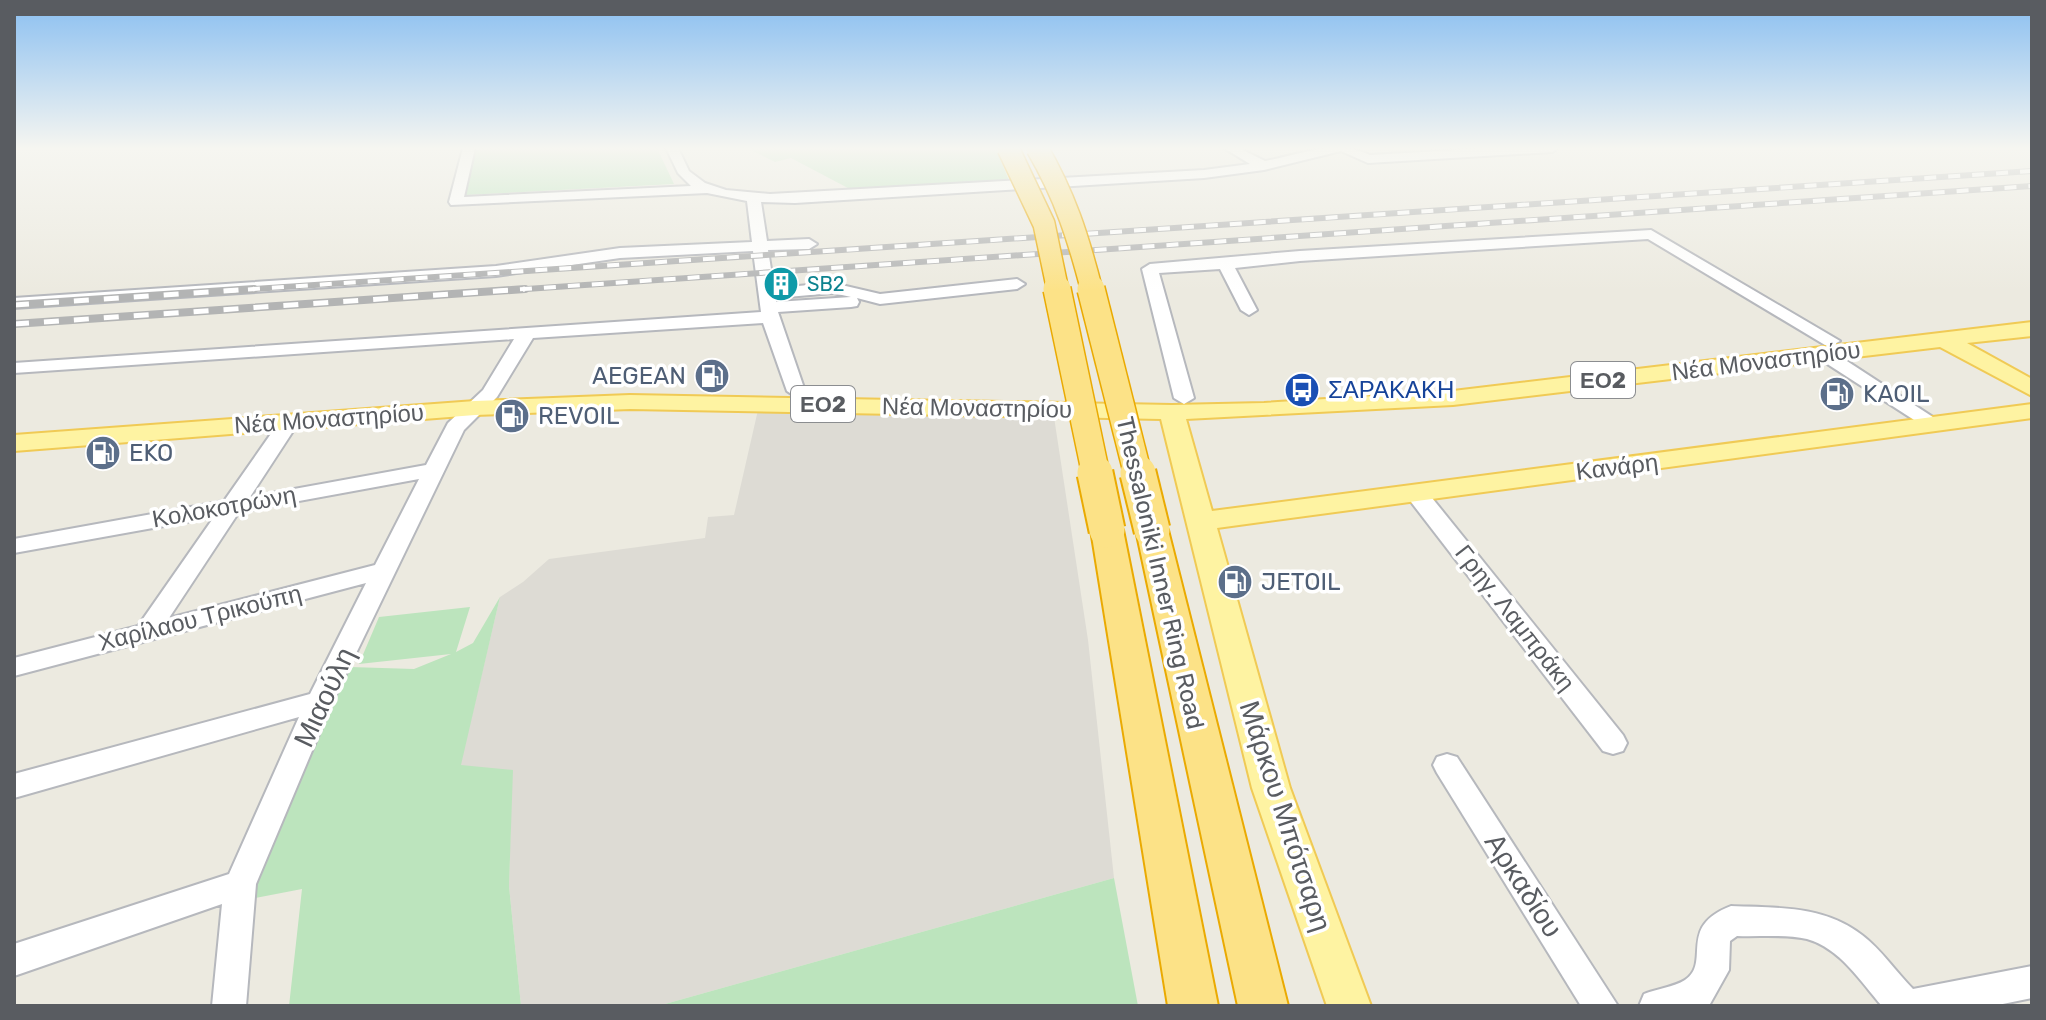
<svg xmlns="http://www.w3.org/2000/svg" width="2046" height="1020" font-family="Rubik,sans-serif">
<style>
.industrial{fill:#dddbd4}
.green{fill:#bce4bd}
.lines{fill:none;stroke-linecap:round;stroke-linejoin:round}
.minor-casing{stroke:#b6b8bd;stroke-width:4}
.major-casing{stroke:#f0ca55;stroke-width:4}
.highway-casing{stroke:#eaaa02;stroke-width:4}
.minor{fill:#fff;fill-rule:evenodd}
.major{fill:#fef3a2;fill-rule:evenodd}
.highway{fill:#fce287;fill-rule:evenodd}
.rail-far1-casing{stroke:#b3b4b4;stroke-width:6}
.rail-casing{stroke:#b3b4b4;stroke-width:8}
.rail-far1{stroke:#fff;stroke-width:4;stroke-dasharray:12;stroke-linecap:butt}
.rail{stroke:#fff;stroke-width:5;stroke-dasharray:15;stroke-linecap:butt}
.highway-bridge-far2-casing{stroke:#eaaa02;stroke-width:24;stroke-linecap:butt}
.highway-bridge-far1-casing{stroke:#eaaa02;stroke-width:30;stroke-linecap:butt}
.highway-bridge-casing{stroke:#eaaa02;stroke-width:39;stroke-linecap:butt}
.highway-bridge-far2{stroke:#fce287;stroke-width:21}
.highway-bridge-far1{stroke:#fce287;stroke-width:27}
.highway-bridge{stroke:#fce287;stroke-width:35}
.labels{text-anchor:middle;stroke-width:7;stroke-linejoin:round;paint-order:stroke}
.far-culture-label{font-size:20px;fill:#0d838f;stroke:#fff;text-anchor:start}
.shield{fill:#fff;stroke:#8b8d90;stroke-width:2}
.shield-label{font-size:22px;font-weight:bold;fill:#595c61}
.street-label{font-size:24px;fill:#595c61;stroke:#fff}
.service-label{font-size:24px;fill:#4e5e75;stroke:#fff;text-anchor:start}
.transit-label{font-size:24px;fill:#164399;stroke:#fff;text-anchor:start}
.near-street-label{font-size:28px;fill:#595c61;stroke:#fff}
</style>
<rect width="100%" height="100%" fill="#eceae0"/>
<!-- industrial -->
<polygon class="industrial" points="758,410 1054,417 1088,640 1114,878 658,1006 521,1006 509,886 512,771 460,766 500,597 523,582 549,559 705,538 708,517 734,515"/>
<!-- green -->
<g class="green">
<polygon points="474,148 657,148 674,184 465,195"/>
<polygon points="747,148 997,151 1012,188 865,197 791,158 775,162"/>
<polygon points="500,597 461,765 513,770 509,886 521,1006 289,1006 302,889 245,900 350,667 414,669 451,654 359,664 379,617 470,607 456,652 473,643"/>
<polygon points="1114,878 1138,1006 658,1006"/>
</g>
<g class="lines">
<defs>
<g id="minor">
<path d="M463,148H475L464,197L691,186L678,173L666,148H678L689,171L705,183L726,190L770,194L1204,170L1250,164L1224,148H1239L1265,161C1300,154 1336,139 1370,155L1490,148H1558L1552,152L1368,163L1341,151L1264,170L1204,178L795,203L761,202L767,241L809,239L817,244L809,249L768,250L774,288L833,283L880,294L1017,279L1025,284L1017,289L880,304L857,298L859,302L857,306L851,307L778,312L805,391L796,397L787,391L763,323L533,338L497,397L464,430L333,701L256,884L246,1006H212L222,904L14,976V944L229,874L299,717L14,798V774L310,694L366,583L14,676V658L138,626L214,517L14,553V539L224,501L282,418L289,416L299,422L250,497L426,465L448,423L483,390L514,339L14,373V363L761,312L753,251L620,258L496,276L14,308V298L496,266L620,248L752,242L747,201L707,193L451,205L449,202ZM833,293L851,297L776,302V298ZM419,479L375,565L169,618L239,512Z"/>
<polygon points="1651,230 1840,341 1831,346 1825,345 1648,239 1300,261 1235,268 1257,310 1249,315 1241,310 1220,269 1159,273 1194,398 1184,404 1174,398 1142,269 1150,264 1300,251"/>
<polygon points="1824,349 1830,350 1942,423 1939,427 1925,427 1818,358 1815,354 1818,350"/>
<polygon points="1416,487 1424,488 1623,735 1627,743 1623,751 1613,754 1603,751 1408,498 1405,493 1408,488"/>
<polygon points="1447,754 1457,757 1618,1006 1581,1006 1437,773 1433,765 1437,757"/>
<path d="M1731,906C1777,908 1823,905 1862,935C1881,949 1896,972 1913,989L2032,966V998L1993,1006H1882C1861,982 1840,948 1807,939C1786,934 1759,937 1737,936L1730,941L1729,970L1710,1004L1639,1006L1644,994C1656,989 1674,987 1685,980C1712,962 1676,927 1731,906Z"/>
</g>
<polygon id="major" points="2032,322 2032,336 1967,343 2032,379 2032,396 1940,347 1453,405 1186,419 1212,511 2032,404 2032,418 1217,528 1290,788 1371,1006 1327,1006 1252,788 1161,419 630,409 475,415 14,451 14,435 475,401 630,395 1172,405 1264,403 1453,391"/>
<g id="highway">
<polygon points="1107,520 1119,523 1123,530 1218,1006 1168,1006 1091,530 1095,523"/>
<polygon points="1152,520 1164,523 1168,530 1288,1006 1238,1006 1136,530 1140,523"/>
</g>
</defs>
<!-- minor casing -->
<use href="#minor" class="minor-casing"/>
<!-- major casing -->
<use href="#major" class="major-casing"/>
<!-- highway casing -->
<use href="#highway" class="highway-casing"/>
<!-- minor -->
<use href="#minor" class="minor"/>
<!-- major -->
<use href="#major" class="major"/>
<!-- highway -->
<use href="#highway" class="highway"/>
<defs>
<g id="rail-far1">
<polyline points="224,291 2032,171"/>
<polyline points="496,291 2032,186"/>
</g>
<g id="rail">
<polyline points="14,305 254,289"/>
<polyline points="14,324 525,289"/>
</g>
</defs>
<!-- rail-far1 casing -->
<use href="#rail-far1" class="rail-far1-casing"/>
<!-- rail casing -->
<use href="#rail" class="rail-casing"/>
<!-- rail-far1 -->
<use href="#rail-far1" class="rail-far1"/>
<!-- rail -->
<use href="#rail" class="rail"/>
<defs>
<g id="highway-bridge-far2">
<polyline points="1008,148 1044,224 1058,291"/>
<path d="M1037,148C1065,196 1078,237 1092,291"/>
</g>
<g id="highway-bridge-far1">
<polyline points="1057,289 1096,475"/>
<polyline points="1091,289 1138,475"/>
</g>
<g id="highway-bridge">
<polyline points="1095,473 1107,530"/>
<polyline points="1138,473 1152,530"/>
</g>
</defs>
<!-- highway-bridge-far2 casing -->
<use href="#highway-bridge-far2" class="highway-bridge-far2-casing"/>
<!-- highway-bridge-far1 casing -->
<use href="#highway-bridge-far1" class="highway-bridge-far1-casing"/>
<!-- highway-bridge casing -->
<use href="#highway-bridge" class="highway-bridge-casing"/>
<!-- highway-bridge-far2 -->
<use href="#highway-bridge-far2" class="highway-bridge-far2"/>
<!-- highway-bridge-far1 -->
<use href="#highway-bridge-far1" class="highway-bridge-far1"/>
<!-- highway-bridge -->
<use href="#highway-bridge" class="highway-bridge"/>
</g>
<!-- sky -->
<linearGradient id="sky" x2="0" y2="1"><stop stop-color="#8abff1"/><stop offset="0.51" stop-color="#f6f6f1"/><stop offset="1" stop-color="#f6f6f1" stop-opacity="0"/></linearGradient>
<rect width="2046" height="291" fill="url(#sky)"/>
<!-- icons -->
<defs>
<symbol id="building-disc" viewBox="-11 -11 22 22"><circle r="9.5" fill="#0f9aa8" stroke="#fff"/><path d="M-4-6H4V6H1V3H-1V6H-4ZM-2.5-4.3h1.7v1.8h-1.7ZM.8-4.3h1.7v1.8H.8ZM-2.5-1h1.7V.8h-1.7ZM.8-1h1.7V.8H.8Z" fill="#fff"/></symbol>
<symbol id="fuel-disc" viewBox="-11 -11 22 22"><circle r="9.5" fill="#5c6f8a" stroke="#fff"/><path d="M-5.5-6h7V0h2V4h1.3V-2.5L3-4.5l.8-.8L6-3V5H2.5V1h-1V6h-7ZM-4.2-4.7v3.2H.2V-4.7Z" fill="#fff"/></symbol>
<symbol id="bus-disc" viewBox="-11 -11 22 22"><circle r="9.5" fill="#1a4fb4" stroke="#fff"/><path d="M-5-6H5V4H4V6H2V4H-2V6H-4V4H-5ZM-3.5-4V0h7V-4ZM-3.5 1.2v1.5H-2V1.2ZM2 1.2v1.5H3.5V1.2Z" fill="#fff"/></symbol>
</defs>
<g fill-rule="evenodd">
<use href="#building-disc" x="761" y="264" width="40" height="40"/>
<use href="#fuel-disc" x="692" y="356" width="40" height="40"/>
<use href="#bus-disc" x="1282" y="370" width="40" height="40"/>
<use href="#fuel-disc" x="1817" y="374" width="40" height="40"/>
<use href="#fuel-disc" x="492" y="396" width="40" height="40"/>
<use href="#fuel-disc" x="83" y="433" width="40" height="40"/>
<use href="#fuel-disc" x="1215" y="562" width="40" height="40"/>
</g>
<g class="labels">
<!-- far-culture labels -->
<g class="far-culture-label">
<text x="807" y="291">SB2</text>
</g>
<!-- shield labels -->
<g class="shield">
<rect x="1571" y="362" width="64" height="36" rx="6"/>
<rect x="791" y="386" width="64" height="36" rx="6"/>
</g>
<g class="shield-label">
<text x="1603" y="388">ΕΟ2</text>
<text x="823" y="412">ΕΟ2</text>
</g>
<!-- street labels -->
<g class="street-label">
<text transform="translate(1766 361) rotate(-7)" y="8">Νέα Μοναστηρίου</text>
<text transform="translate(977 408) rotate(1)" y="8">Νέα Μοναστηρίου</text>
<text transform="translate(329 419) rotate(-4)" y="8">Νέα Μοναστηρίου</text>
<text transform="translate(1617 467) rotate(-7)" y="8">Κανάρη</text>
<text transform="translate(224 507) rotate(-10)" y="8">Κολοκοτρώνη</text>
<text transform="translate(1160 573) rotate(77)" y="8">Thessaloniki Inner Ring Road</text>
<text transform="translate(200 618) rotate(-14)" y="8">Χαρίλαου Τρικούπη</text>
<text transform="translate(1515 618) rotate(52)" y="8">Γρηγ. Λαμπράκη</text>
</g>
<!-- service labels -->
<g class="service-label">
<text x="686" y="384" text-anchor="end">AEGEAN</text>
<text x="1863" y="402">KAOIL</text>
<text x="538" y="424">REVOIL</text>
<text x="129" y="461">EKO</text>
<text x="1261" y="590">JETOIL</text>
</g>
<!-- transit labels -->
<g class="transit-label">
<text x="1328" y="398">ΣΑΡΑΚΑΚΗ</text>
</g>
<!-- near-street labels -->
<g class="near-street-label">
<text transform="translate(324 697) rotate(-65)" y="10">Μιαούλη</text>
<text transform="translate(1286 816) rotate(72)" y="10">Μάρκου Μπότσαρη</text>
<text transform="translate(1524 885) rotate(57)" y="10">Αρκαδίου</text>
</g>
</g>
<!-- border -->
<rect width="2046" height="1020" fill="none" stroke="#595c61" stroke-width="32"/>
</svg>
